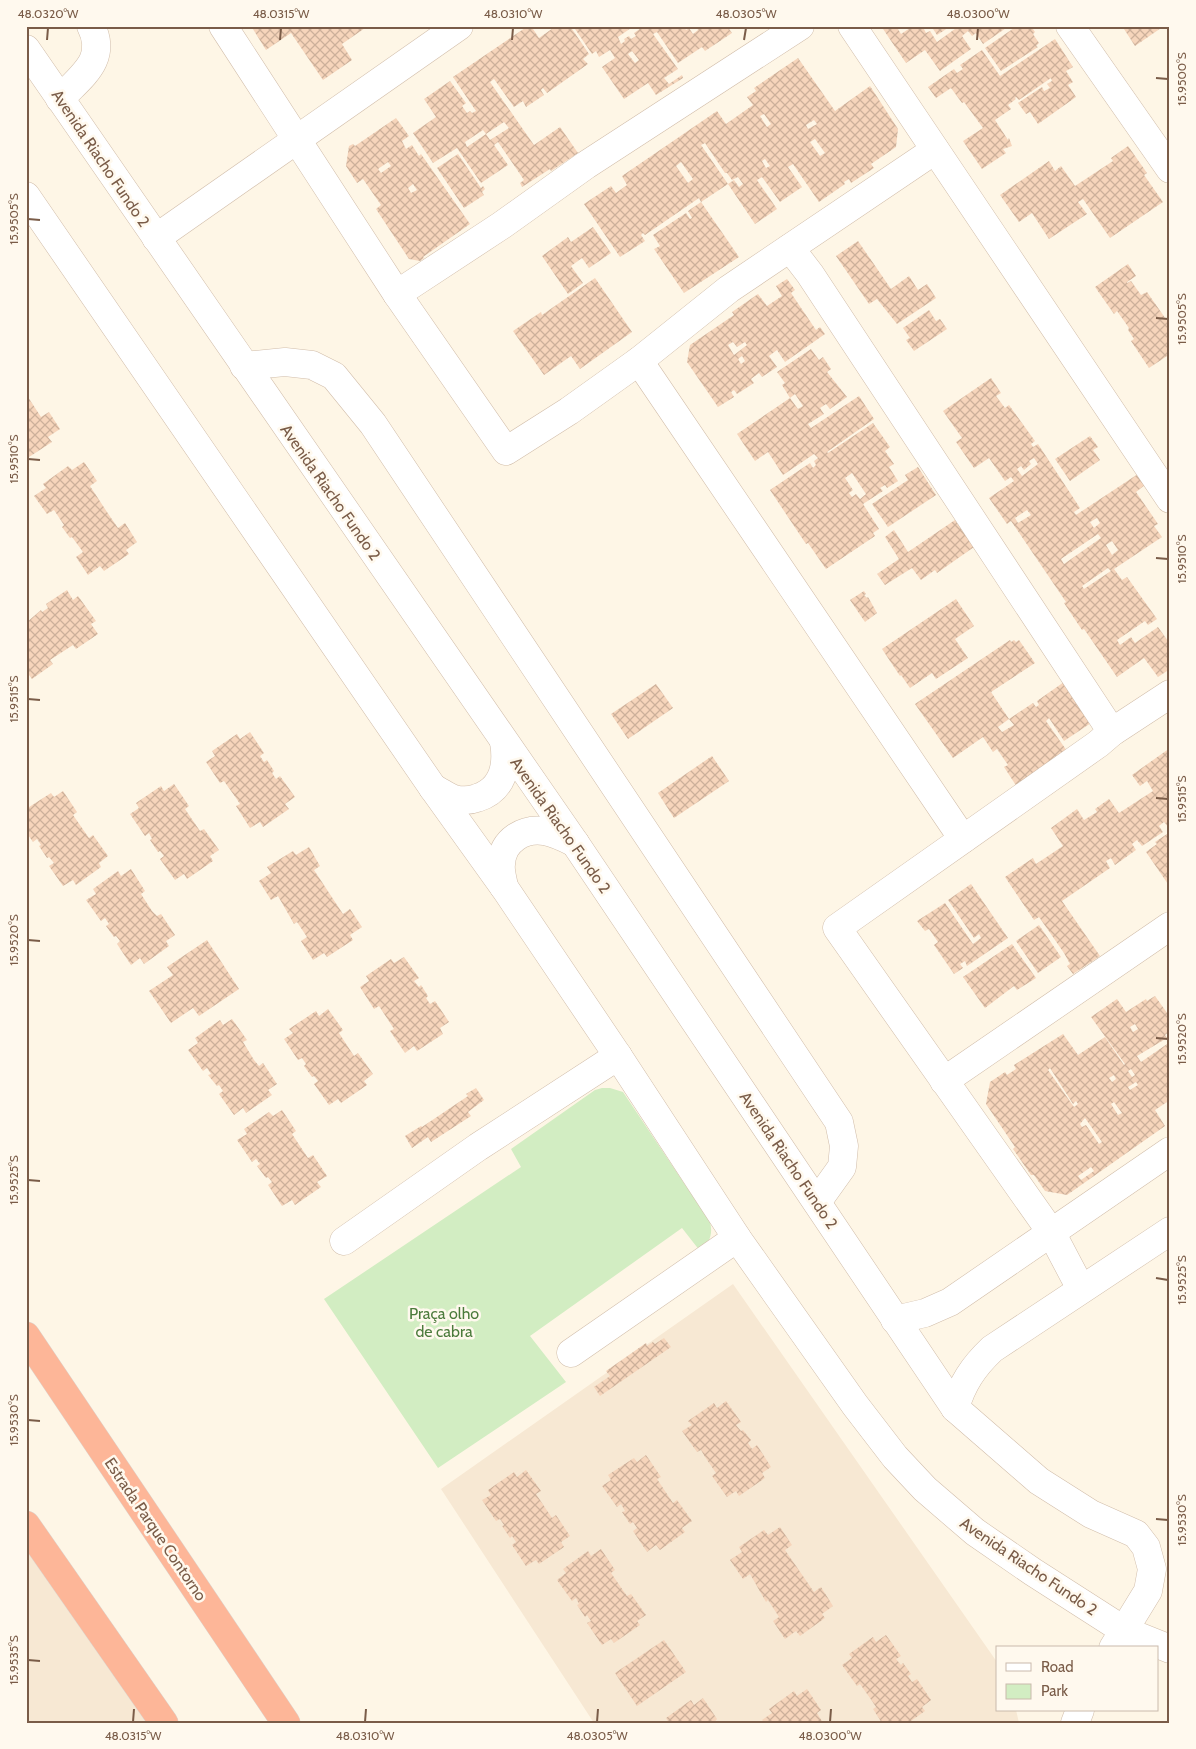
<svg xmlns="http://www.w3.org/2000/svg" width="1196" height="1749" font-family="Cabin,sans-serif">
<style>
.residential{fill:#f7e8d3}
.park{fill:#d2edc2}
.building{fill:url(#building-cross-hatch);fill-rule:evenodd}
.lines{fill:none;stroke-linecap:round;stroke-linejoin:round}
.minor-casing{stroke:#d1bdaa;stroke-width:29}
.highway-casing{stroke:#dcd5cf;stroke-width:29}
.minor{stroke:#fff;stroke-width:28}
.highway{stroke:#fdb698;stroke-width:28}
.ticks{fill:none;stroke:#7a5c48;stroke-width:2}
.labels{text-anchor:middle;stroke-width:5;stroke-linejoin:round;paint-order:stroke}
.street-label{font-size:16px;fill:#7a5c48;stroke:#fff9ee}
.park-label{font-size:16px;fill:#4c7b3c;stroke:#fff9ee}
.neatline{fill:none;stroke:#7a5c48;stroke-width:2}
.ticks-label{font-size:12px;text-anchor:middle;fill:#7a5c48}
</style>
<defs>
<pattern id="building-cross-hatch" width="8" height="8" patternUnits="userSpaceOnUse" patternTransform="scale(1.25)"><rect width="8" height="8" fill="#f6d5bb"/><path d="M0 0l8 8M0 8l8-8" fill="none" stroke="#ccb09a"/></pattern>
</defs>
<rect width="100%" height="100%" fill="#fef6e6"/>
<!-- residential -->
<g class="residential">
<polygon points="733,1284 997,1662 997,1710 1016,1710 1019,1723 594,1723 441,1489"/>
<polygon points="26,1535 156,1723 26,1723"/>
</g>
<!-- park -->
<path class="park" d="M602,1088H610L623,1092L710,1222C713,1234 710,1243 700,1251L682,1228L530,1336L566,1382L438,1468L324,1299L521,1167L511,1149L595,1090Z"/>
<!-- building -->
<g class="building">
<polygon points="251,26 368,26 342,44 352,60 323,80 291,33 266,50"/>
<path d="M528,26H531L539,38L556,26H570L589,54L583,59L588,64L547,93L543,88L541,90L544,95L526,107L523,101L514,107L494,79L490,82L534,145L560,127L578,153L551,171L550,169L522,187L520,183L524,180L498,142L494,145L508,165L481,183L457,148L433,163L413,133L436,117L424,99L450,81L466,103L462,106L467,113L470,111L472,113L476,111L453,77ZM504,122L509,128L490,140L486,134ZM483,130L486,134L467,147L465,142Z"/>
<path d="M573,26H634L618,37L621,44L625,41L624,39L629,36L631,39L636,36L634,33L644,26H684L686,30L689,28L693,34L698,30L696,26H727L732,33L705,51L702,47L678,63L657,32L653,34L678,69L664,78L669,84L682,75L683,78L656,95L648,83L624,99L602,67L615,58L610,50L599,57L596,51L592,54ZM632,51L639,60L635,63L628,54Z"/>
<polygon points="881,26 896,26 901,34 913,26 924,26 923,27 926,33 930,31 937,42 959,26 1009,26 983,44 976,33 972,36 968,31 962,36 971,49 940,71 925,50 906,63"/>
<polygon points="931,26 951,26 937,35"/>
<polygon points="1017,26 1031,26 1035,32 1033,34 1039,43 1036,46 1038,47 1001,71 985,48"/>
<polygon points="1122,26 1164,26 1135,46"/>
<polygon points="1055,39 1073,67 1066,71 1073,82 1068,85 1076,97 1038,124 1030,112 1026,114 1018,103 1042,87 1044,91 1050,88 1047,84 1052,81 1051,78 1019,100 1016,97 1015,98 1016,99 1008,105 1011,109 995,120 1008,140 1009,138 1012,146 1003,149 1006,153 982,169 963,141 983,128 964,102 962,103 951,88 936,98 928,87 954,69 957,73 963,69 960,65 982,50 1000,76"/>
<path d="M798,58L835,111L870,86L898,129L896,147L871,164L874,168L851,183L849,179L844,182L845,184L819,202L793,164L788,167L802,187L780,202L762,177L757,180L777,209L755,224L728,184L734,180L739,187L743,184L738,177L732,180L727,173H725L705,143L701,145L728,184L701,202L699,198L645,235L643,233L641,235L645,241L620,257L584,204L611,186L616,193L627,185L622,176L717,111L726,124L753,105L747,97L756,91L754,88ZM764,114L771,124L767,127L760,116ZM814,120L817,124L808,129L806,125ZM815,139L825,153L820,156L810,142ZM765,159L770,166L766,168L762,161ZM681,162L693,179L688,183L676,166Z"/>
<path d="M396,118L409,136L402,141L406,149L412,145L419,156L421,154L470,224L423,257L424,258L420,261L409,259L376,209L381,205L363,179L357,183L346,166L349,146L353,144L355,146ZM388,162L391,166L381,173L378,169ZM413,184L417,190L411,193L408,188Z"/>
<polygon points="1128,146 1147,173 1144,175 1163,202 1110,238 1083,199 1078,202 1087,214 1049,239 1032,213 1019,222 1000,195 1049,161 1055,171 1061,166 1075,186 1113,161 1111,158"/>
<polygon points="458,154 481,188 483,186 485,189 482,192 484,195 464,208 437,168"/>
<polygon points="701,202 739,257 684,293 654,249 660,246 653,235 686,213 690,219 692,218 688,211"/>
<polygon points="593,227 611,253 589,268 582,258 571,266 583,283 568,294 542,256 568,237 571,242"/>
<polygon points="858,241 891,289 909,276 918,290 927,284 936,298 897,324 877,299 869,304 836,256"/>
<polygon points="1128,264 1136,276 1127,282 1127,283 1131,281 1141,295 1147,292 1170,325 1168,330 1170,354 1149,368 1131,341 1134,339 1128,330 1129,328 1117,311 1114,314 1095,287"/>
<polygon points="595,278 632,332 580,369 571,356 544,375 513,331 541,312 542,315"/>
<path d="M787,279L795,290L791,293L816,330L820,327L825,334L785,362L777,350L769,356L777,367L762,377L759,373L751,379L754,383L737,394L734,390L731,392L734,397L718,407L687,362L690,345L734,315L732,312L758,294L767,306L782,296L776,286ZM733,342L737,347L745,342L747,345L734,355L728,345ZM742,356L745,361L741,364L738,359Z"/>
<polygon points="929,310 936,321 940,319 947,329 914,351 906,340 910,338 903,328"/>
<path d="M811,349L819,360L823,357L831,369L827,372L847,397L830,409L826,404L820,408L824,414L808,424L811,428L859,396L874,419L827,452L828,453L873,423L890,447L885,451L894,464L889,467L898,481L887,488L885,485L880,488L883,491L863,504L879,529L873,533L875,536L826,569L808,543L806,544L770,490L810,463L813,468L816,465L814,461L818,458L814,454L783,475L768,452L755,461L737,434L790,398L798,409L803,406L795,394L790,398L782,385L785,383L777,372ZM852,473L866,494L860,499L856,494L852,497L849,493L853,490L845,478Z"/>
<path d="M991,378L1001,393L996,396L1005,408L1009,405L1035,441L1031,444L1033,447L1038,444L1080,508L1074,512L1076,515L1138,474L1145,485L1136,492L1158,524L1154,526L1162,537L1114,569L1122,580L1127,577L1157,619L1148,625L1145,621L1117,640L1120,645L1131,637L1135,643L1158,627L1168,641L1170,640L1169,674L1167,671L1158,677L1144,658L1117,677L1084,629L1082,630L1064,603L1066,602L1011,521L1007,524L989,498L1014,481L1011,477L1005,481L989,458L974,468L956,442L962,438L943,411ZM1034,458L1038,464L1022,476L1017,469L1021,466L1024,470L1031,464L1029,461ZM1027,510L1031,515L1018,523L1015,518ZM1097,518L1100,523L1094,528L1090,522ZM1098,534L1101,538L1064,564L1061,559ZM1112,541L1118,550L1112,555L1106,545ZM1108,568L1111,571L1084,589L1082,586Z"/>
<polygon points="26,394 41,417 49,412 60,429 48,437 52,442 26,459"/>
<polygon points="1090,436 1098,447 1093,450 1100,460 1070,481 1055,459"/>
<polygon points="84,462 97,481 90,486 107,512 118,528 125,523 137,542 126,550 129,554 104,571 100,566 88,575 76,557 83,552 72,537 70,538 62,527 64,525 54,510 47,514 34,496 46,488 43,484 68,466 72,470"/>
<polygon points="918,467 936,495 888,527 872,504 908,480 905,475"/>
<polygon points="955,520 974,547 937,573 935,570 921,580 912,568 885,585 877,574 899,559 885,537 894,530 908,552"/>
<polygon points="67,590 73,600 78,596 96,621 91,624 98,634 76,649 73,645 50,660 53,664 32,679 26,671 26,623 41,610 42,612 48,608 46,604"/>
<polygon points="864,591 866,594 864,595 867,598 868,597 877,613 865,622 850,600"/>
<polygon points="956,599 974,626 955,639 968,658 936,679 932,673 910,688 901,675 900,676 882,649"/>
<polygon points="1010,640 1011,642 1014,640 1016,642 1019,640 1035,663 991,692 1009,719 998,727 1002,732 1014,725 1009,719 1033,703 1036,707 1039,705 1037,701 1064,682 1091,723 1064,741 1049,718 1046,721 1067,751 1021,793 1004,767 1008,765 997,749 993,752 983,737 953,758 915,704"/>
<polygon points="656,684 673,708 628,739 611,714"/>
<polygon points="250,732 264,753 260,756 264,762 267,760 274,771 272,773 276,779 280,776 295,797 285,804 289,809 263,827 260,822 250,828 236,806 240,804 236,798 224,781 220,783 206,762 215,756 212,751 237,734 240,739"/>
<polygon points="1170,748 1170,829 1164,822 1159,826 1163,832 1142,846 1137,840 1132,844 1136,850 1115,865 1111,858 1106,861 1110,868 1062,901 1100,956 1073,974 1067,966 1070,964 1064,953 1039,917 1034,920 1005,877 1033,858 1036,864 1063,846 1051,828 1077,809 1084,820 1097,812 1095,809 1109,799 1119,813 1153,791 1147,781 1140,786 1132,775"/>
<polygon points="712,756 729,781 674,818 658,793"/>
<polygon points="174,784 189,806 185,809 200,831 204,829 219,850 210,856 213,861 187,879 184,874 175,880 160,859 164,856 160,851 158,852 150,840 152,839 149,833 145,836 130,814 139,808 136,803 161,786 164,791"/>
<polygon points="63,791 77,812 73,815 89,838 93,835 108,856 99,863 101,867 76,885 73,880 63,886 49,866 54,863 49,857 47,858 39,846 41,845 37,839 33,842 26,832 26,816 28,815 26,809 51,793 54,797"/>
<polygon points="1167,834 1170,837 1170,887 1146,852 1157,844 1155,842"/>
<polygon points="309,847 320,866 314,870 343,914 350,909 362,927 350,935 353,940 327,957 324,953 313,960 301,941 307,937 297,922 294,924 278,896 271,900 259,881 271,873 267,867 293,851 296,855"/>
<polygon points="131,869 145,891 141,894 152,911 157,916 161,914 175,935 166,941 169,946 144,964 140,958 131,965 117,944 120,941 116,936 114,937 106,926 109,924 105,918 101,921 86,900 96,894 93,889 118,871 121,876"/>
<polygon points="971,884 1008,938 967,966 965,961 960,964 963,968 954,974 934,945 938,942 929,929 925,931 917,921 945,903 973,944 981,938 979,934 974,938 948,900"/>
<polygon points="1039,925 1061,957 1038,973 1016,941"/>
<polygon points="207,940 239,989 199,1016 193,1008 171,1023 149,991 173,975 167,967"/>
<polygon points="1012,944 1036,978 1017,990 1014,986 985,1008 963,977"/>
<polygon points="404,957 419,978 414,981 419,987 421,985 428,996 426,998 430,1004 435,1001 449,1022 440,1028 443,1034 417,1051 414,1046 405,1053 390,1031 394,1029 379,1006 374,1009 360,987 369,981 366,976 391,959 394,963"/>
<path d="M1155,996L1170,1017V1031L1165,1035L1167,1038L1137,1056L1141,1062L1170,1042V1100L1155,1110L1165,1126L1067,1195L1045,1191L1034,1175H1031L1013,1149L1015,1147L986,1104L990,1082L1005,1072L1007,1075L1016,1069L1014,1065L1063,1034L1078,1055L1105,1037L1124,1065L1125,1064L1091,1017L1117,999L1126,1012L1146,999L1147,1001ZM1135,1024L1138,1029L1133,1032L1130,1027ZM1050,1068L1073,1104L1076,1101L1078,1104L1074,1107L1048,1070ZM1131,1069L1135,1075L1132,1077L1128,1071ZM1114,1075L1116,1079L1112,1082L1109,1078ZM1136,1082L1138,1085L1130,1090L1128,1087ZM1114,1102L1122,1113L1118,1115L1111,1104ZM1085,1118L1102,1142L1099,1144L1086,1125L1082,1127L1080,1124ZM1091,1167L1094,1171L1081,1180L1078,1176Z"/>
<polygon points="328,1009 343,1030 339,1033 354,1056 358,1053 373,1074 364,1081 367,1085 341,1103 338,1099 329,1105 314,1084 318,1081 314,1076 312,1077 304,1066 306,1064 302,1058 298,1060 284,1039 293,1033 289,1029 316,1011 319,1016"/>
<polygon points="232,1019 247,1040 243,1042 254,1060 259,1066 263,1063 277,1084 268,1090 272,1095 246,1113 243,1108 234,1115 219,1094 223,1091 219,1085 217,1086 208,1075 211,1074 207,1068 203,1071 188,1050 198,1043 195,1038 220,1020 223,1025"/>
<polygon points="476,1088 484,1100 468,1112 471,1116 431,1142 428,1137 412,1148 405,1136 421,1126 422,1127 468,1096 466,1094"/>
<polygon points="282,1110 296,1131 292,1134 308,1158 313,1155 327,1176 317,1182 321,1187 295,1205 292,1200 282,1206 268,1185 272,1182 268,1177 266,1178 257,1166 260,1164 256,1159 252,1162 237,1140 247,1134 244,1129 269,1112 273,1116"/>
<polygon points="664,1338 671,1347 600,1396 594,1387 610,1376 606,1371 646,1343 647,1346 653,1342 655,1344"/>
<polygon points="726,1401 741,1422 736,1425 741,1431 743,1430 751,1440 748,1443 752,1449 757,1445 771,1467 762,1473 765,1478 739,1496 736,1491 727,1497 712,1476 716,1473 705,1457 701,1450 697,1452 682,1431 692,1425 688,1421 714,1403 717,1408"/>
<polygon points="646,1455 661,1477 657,1479 673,1503 677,1500 692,1521 682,1528 685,1532 660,1550 656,1545 647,1552 633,1531 637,1528 633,1522 630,1524 622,1512 625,1511 621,1504 617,1507 602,1486 611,1480 608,1475 634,1458 637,1462"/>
<polygon points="526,1470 541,1491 536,1494 552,1518 556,1515 570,1536 561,1542 564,1547 539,1564 536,1560 526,1566 512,1545 516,1542 512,1536 510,1538 502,1526 504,1525 500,1519 496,1521 482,1500 491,1495 488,1490 514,1472 517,1477"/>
<polygon points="780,1527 792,1545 785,1550 814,1592 821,1587 833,1606 822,1614 825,1618 800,1636 796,1631 785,1639 773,1621 779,1617 768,1600 766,1602 750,1574 743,1579 730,1560 742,1552 739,1547 764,1530 768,1535"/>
<polygon points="601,1549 615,1570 611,1573 627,1596 631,1594 646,1615 637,1621 640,1625 614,1643 611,1639 602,1645 587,1623 591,1621 587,1615 585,1617 577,1605 579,1604 576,1598 572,1601 557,1580 566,1573 563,1569 588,1551 591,1556"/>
<polygon points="886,1635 901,1656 896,1659 901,1665 903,1663 911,1674 908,1676 912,1682 917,1679 931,1700 922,1707 925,1711 908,1723 882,1723 873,1709 876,1707 872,1701 860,1684 857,1686 842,1665 852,1658 849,1654 873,1637 876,1642"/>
<polygon points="664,1640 686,1672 637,1706 615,1673"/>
<polygon points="807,1689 821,1710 817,1713 823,1723 765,1723 762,1720 772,1713 769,1709 794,1691 797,1696"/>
<polygon points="703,1698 717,1719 714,1723 669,1723 666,1718 691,1700 694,1705"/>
</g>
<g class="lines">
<defs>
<g id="minor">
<polyline points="223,26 397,294 506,451 569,411 639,361 729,289 935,150"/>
<polyline points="852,26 1170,499"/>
<polyline points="1070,26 1170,169"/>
<polyline points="26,49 575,843 955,1408 1039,1481 1091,1514 1136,1534 1146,1547 1152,1569 1148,1591 1113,1648"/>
<path d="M60,99C81,76 108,60 91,26"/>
<polyline points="26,196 433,788 504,887 618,1056 737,1238 855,1405 895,1457 925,1489 975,1532 1033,1572 1125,1631 1170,1649"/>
<polyline points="156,238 459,26"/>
<polyline points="790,248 810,274 1112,732"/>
<polyline points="397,294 502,225 586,165 800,26"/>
<polyline points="639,361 963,839"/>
<polyline points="244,366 285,362 312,365 334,376 373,424 839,1122 844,1146 842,1167 817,1202"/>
<path d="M433,788C440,791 447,797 454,799C462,801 469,801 477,798C503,790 508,766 504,742"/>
<path d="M504,887C503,880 500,871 501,864C502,852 506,844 516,837C536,824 555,833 575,843"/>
<polyline points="944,1081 1170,926"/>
<polyline points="344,1241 478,1147 618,1056"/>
<polyline points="1081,1289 1051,1232 837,928 1098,744 1112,732 1170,694"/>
<polyline points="895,1320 925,1313 950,1302 1170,1151"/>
<polyline points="571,1353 737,1238"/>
<path d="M955,1408C962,1384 973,1367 992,1349L1170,1231"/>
<polyline points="1075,1723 1080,1710"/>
</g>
<g id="highway">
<polyline points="26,1336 286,1723"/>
<polyline points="26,1525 164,1723"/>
</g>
</defs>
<!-- minor casing -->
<use href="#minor" class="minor-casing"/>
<!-- highway casing -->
<use href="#highway" class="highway-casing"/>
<!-- minor -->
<use href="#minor" class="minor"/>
<!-- highway -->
<use href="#highway" class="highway"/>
</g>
<!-- ticks -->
<path class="ticks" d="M47,40L48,28M280,40L281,28M512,40L513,28M744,40L746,28M977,40L978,28M1156,78L1168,79M28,219L40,220M1156,318L1168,319M28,459L40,460M1156,558L1168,559M28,699L40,700M1156,798L1168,799M28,940L40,941M1156,1038L1168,1039M28,1180L40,1181M1156,1278L1168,1280M28,1420L40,1421M1156,1519L1168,1520M28,1660L40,1661M133,1722L134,1709M365,1722L366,1709M597,1722L598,1709M830,1722L831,1709"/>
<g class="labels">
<!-- street labels -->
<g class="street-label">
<text transform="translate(101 158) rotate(56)" y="6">Avenida Riacho Fundo 2</text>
<text transform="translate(331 492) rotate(55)" y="6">Avenida Riacho Fundo 2</text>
<text transform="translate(561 825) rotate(55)" y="6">Avenida Riacho Fundo 2</text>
<text transform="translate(789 1160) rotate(56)" y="6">Avenida Riacho Fundo 2</text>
<text transform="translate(156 1529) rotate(56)" y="6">Estrada Parque Contorno</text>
<text transform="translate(1029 1566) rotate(34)" y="6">Avenida Riacho Fundo 2</text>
</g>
<!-- park labels -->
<g class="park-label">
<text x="444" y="1319">Praça olho<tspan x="444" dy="18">de cabra</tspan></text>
</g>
</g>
<!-- border -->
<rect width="1196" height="1749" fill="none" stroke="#fff9ee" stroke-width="55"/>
<!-- legend -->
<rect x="996" y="1646" width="162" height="65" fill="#fff9ee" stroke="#cabaac"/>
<rect x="1006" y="1663" width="25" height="8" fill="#ffffff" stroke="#cabaac"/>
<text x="1041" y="1672" font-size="15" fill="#7a5c48">Road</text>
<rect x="1006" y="1684" width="25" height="15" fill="#d2edc2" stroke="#cabaac"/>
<text x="1041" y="1696" font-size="15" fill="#7a5c48">Park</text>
<rect x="28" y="28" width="1140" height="1694" class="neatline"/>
<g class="ticks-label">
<text x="48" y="18">48.0320°W</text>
<text x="281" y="18">48.0315°W</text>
<text x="513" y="18">48.0310°W</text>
<text x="746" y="18">48.0305°W</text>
<text x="978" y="18">48.0300°W</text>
<text transform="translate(1182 79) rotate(-90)" y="4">15.9500°S</text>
<text transform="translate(14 219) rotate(-90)" y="4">15.9505°S</text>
<text transform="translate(1182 319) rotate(-90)" y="4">15.9505°S</text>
<text transform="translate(14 459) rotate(-90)" y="4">15.9510°S</text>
<text transform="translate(1182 559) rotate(-90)" y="4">15.9510°S</text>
<text transform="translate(14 699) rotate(-90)" y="4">15.9515°S</text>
<text transform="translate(1182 799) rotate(-90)" y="4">15.9515°S</text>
<text transform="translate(14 940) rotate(-90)" y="4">15.9520°S</text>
<text transform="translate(1182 1039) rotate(-90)" y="4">15.9520°S</text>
<text transform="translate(14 1180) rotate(-90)" y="4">15.9525°S</text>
<text transform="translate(1182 1280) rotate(-90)" y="4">15.9525°S</text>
<text transform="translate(14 1420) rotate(-90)" y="4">15.9530°S</text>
<text transform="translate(1182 1520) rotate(-90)" y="4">15.9530°S</text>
<text transform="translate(14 1660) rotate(-90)" y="4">15.9535°S</text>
<text x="133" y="1740">48.0315°W</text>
<text x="365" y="1740">48.0310°W</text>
<text x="597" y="1740">48.0305°W</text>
<text x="830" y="1740">48.0300°W</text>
</g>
</svg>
